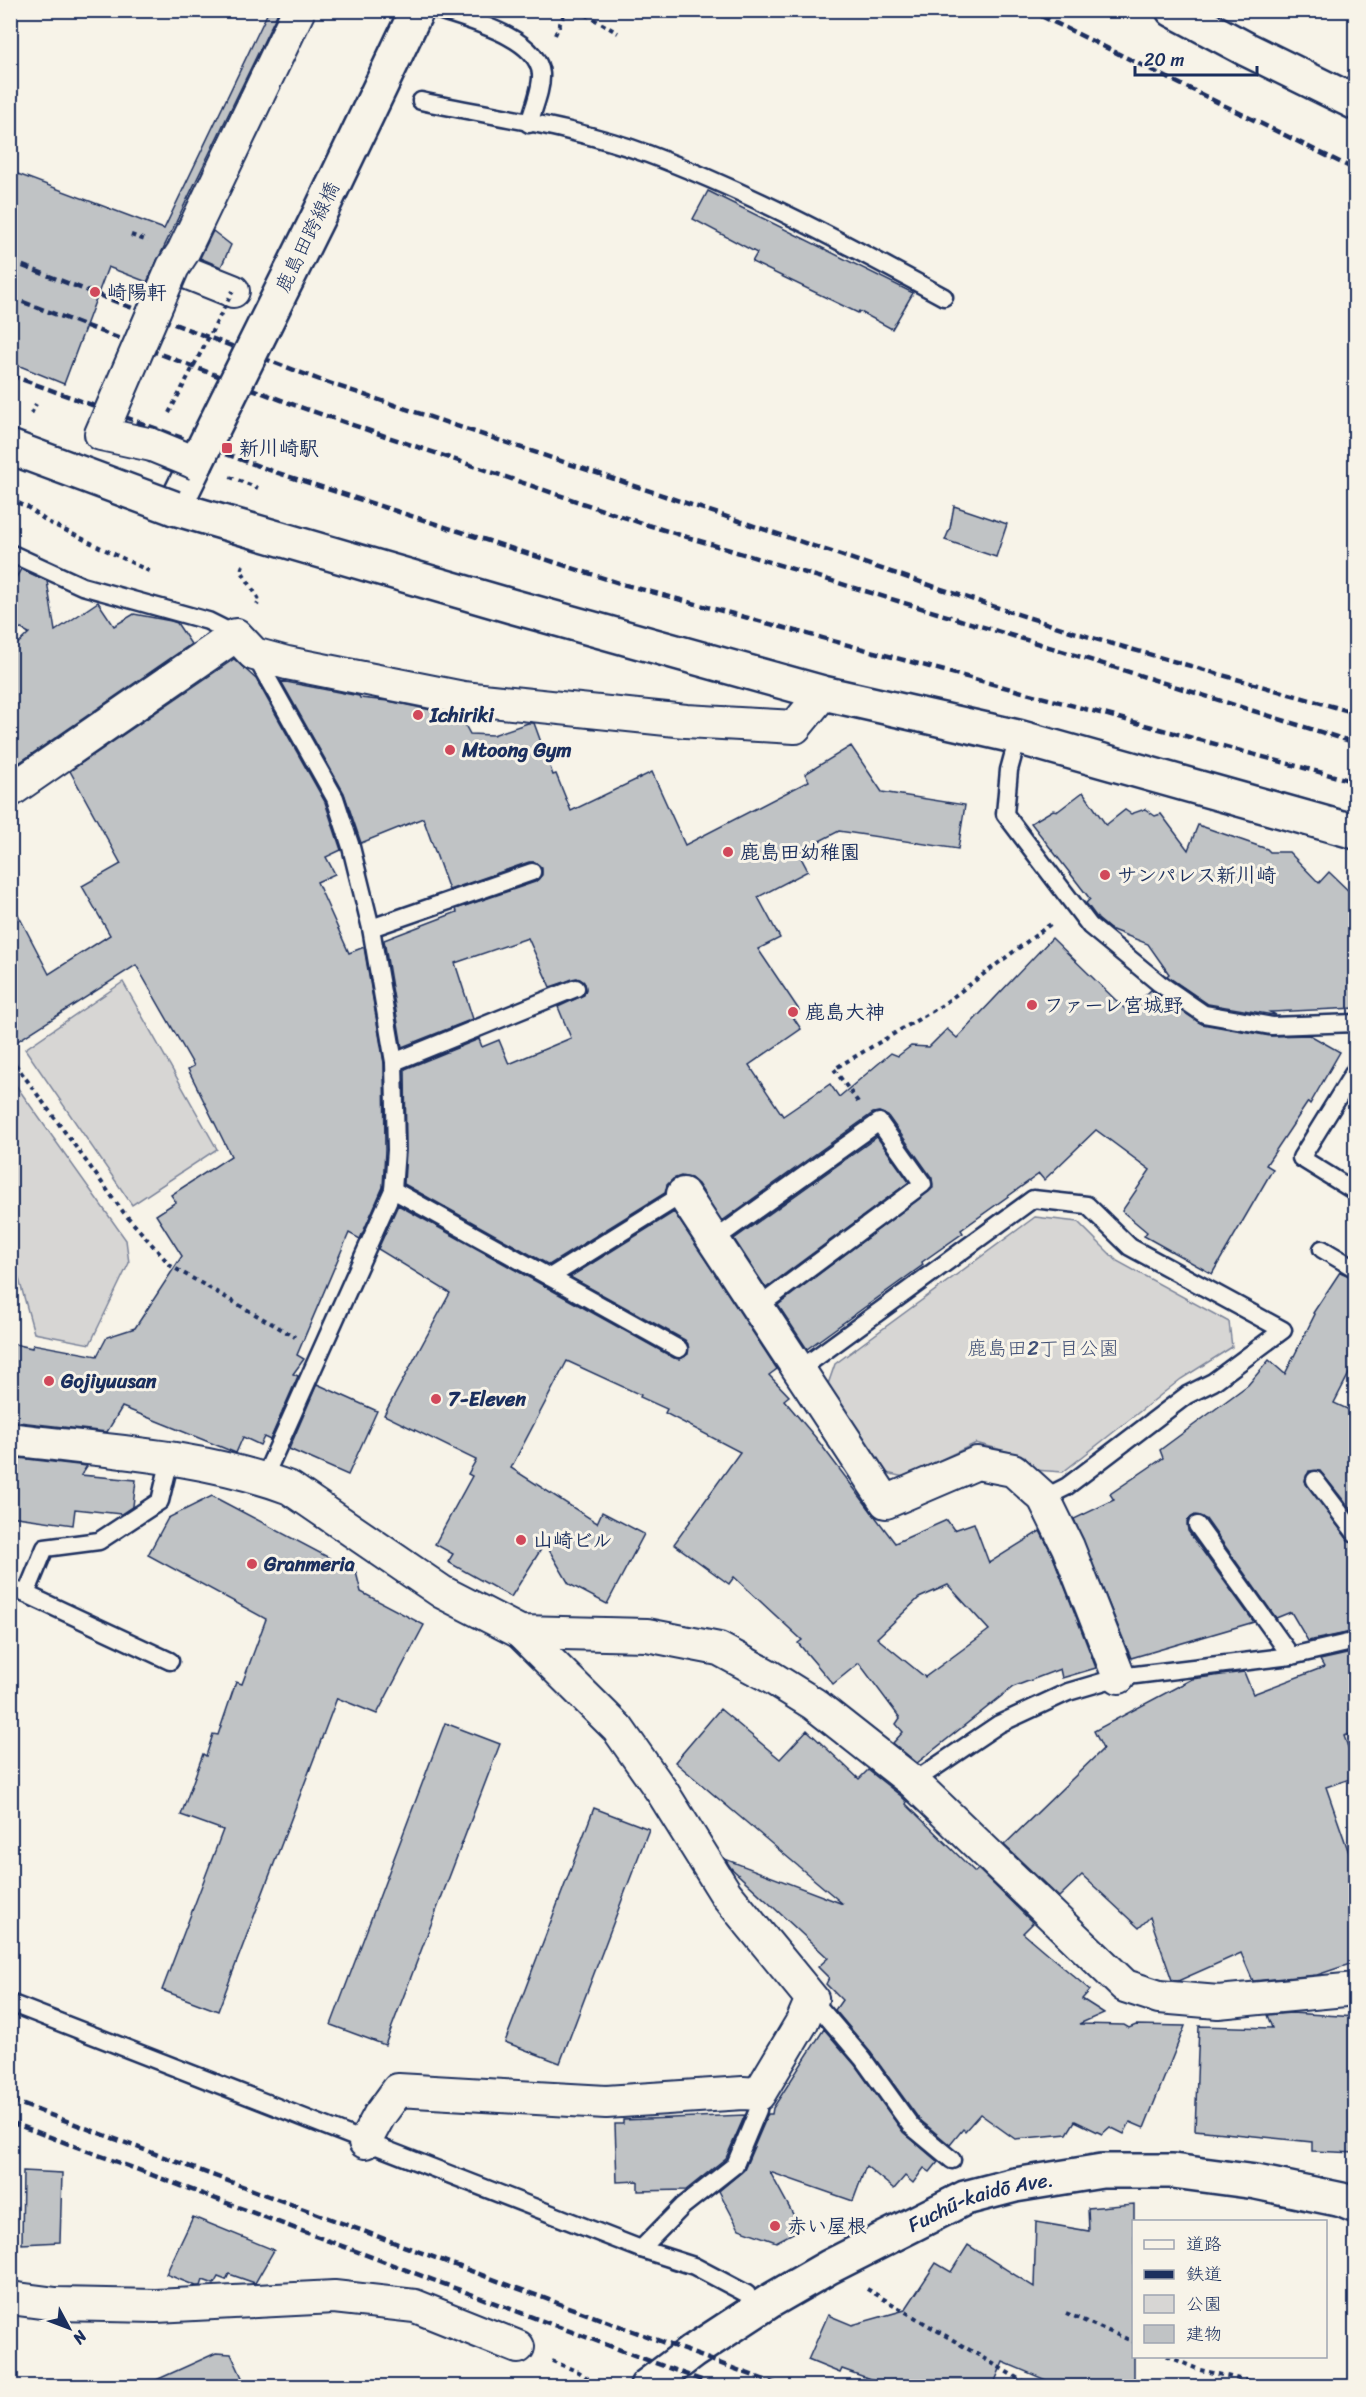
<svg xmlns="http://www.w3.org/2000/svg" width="1366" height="2397" font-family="Sriracha,'Klee One',sans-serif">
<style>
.green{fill:#d7d6d4;stroke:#798299;stroke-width:1.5}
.building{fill:#c0c3c5;stroke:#1b2f5e;stroke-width:1.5;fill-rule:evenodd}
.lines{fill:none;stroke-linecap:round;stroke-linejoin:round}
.lane-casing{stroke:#1b2f5e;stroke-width:21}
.street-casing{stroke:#1b2f5e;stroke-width:36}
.secondary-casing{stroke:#1b2f5e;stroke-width:38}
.highway-casing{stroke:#1b2f5e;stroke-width:38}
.path{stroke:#1b2f5e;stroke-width:4;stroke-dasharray:4.5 4.5;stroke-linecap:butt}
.lane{stroke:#f7f3e8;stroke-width:16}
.street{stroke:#f7f3e8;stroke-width:32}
.secondary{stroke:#f7f3e8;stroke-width:33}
.highway{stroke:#f7f3e8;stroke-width:33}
.rail{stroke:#1b2f5e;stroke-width:4.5;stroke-dasharray:9 4.5;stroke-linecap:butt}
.street-bridge-casing{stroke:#1b2f5e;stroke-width:36;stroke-linecap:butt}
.secondary-bridge-casing{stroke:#1b2f5e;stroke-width:38;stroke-linecap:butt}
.path-bridge{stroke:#1b2f5e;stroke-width:4;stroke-dasharray:4.5 4.5;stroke-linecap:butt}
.street-bridge{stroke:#f7f3e8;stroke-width:32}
.secondary-bridge{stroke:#f7f3e8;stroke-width:33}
.poi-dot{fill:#d1495b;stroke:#f7f3e8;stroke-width:2}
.labels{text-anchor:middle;stroke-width:6;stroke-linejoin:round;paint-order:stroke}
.street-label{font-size:20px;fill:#1b2f5e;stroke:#f7f3e8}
.poi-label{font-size:20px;font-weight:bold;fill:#1b2f5e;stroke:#f7f3e8;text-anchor:start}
.park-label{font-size:20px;fill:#415076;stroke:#f7f3e8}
</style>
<rect width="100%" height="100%" fill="#f7f3e8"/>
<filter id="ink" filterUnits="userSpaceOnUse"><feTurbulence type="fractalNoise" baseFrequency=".0167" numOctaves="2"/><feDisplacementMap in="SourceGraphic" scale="12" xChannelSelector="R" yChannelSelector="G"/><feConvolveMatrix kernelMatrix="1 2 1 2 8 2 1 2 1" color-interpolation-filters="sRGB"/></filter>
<g filter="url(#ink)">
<!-- green -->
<g class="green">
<polygon points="123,982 217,1149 132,1205 25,1049"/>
<polygon points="10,1077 126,1240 129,1263 90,1344 34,1333 11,1250"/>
<polygon points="1035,1217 1078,1222 1117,1261 1229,1322 1232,1347 1181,1379 1063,1472 1034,1470 1024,1456 976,1443 904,1477 882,1472 827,1387 835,1364"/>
</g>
<!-- building -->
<g class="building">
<polygon points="269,10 279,10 147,282 108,267 64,384 10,362 10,171 164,229"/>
<polygon points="708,191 913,293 892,329 859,311 858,313 752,262 757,253 693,219"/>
<polygon points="213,231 231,245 221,267 200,258"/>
<polygon points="954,506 1007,524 996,557 945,540 950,528"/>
<polygon points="21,569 47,581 55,631 98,602 114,626 134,614 171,621 177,623 191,644 10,769 10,651 29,633 10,623 10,588"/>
<polygon points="234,659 256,679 325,802 341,850 326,857 335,874 317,882 349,953 364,947 384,1063 385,1150 383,1187 360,1239 349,1233 297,1355 304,1359 293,1374 298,1376 270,1440 264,1437 260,1445 243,1437 236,1453 122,1407 107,1432 10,1421 10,1343 32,1348 33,1344 97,1356 107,1337 135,1328 182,1256 156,1215 176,1202 171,1195 231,1156 188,1069 194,1066 136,965 10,1046 10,899 49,974 110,935 82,886 121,864 70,771"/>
<polygon points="281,681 359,696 360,698 388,701 460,716 470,734 493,735 528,723 534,723 553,775 556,774 571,811 652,772 685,845 809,781 805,774 851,746 882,792 965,805 958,849 839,831 798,852 808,871 758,897 780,938 758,949 799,1010 791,1014 801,1029 749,1065 783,1116 830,1084 839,1097 891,1053 898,1056 911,1046 929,1047 947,1029 957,1038 1052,938 1128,1012 1151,990 1202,1024 1270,1036 1310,1035 1340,1052 1310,1104 1308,1102 1266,1165 1273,1169 1212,1274 1144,1236 1147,1232 1122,1211 1150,1170 1096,1130 1044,1180 1039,1174 961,1230 963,1233 922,1262 923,1265 807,1349 778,1305 933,1188 932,1178 888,1116 879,1112 873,1113 722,1221 698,1184 691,1178 681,1176 673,1179 667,1185 665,1193 549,1265 404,1184 406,1150 405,1069 479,1039 482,1047 499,1040 509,1064 571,1038 558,1007 584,995 586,989 585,984 577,978 550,987 528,938 455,963 473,1019 402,1047 384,940 457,912 456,909 535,882 542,875 542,868 535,862 529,862 449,890 423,818 361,843 344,793"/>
<polygon points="1083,792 1106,825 1125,810 1131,814 1145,809 1155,816 1161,814 1188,850 1198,825 1267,849 1270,852 1289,852 1319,883 1329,872 1356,898 1356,1008 1270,1012 1276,1015 1273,1015 1208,1004 1167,976 1169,974 1148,944 1110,929 1098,919 1086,903 1090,899 1031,823 1053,810 1058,811"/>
<polygon points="877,1137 909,1182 766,1288 734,1239"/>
<path d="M398,1205L674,1358L680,1359L688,1354V1344L685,1340L570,1277L674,1212L777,1369L769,1375L789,1396L784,1400L816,1438L895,1543L947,1520L954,1530L974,1523L989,1563L1040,1531L1052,1554L1096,1668L1062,1678L1060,1669L1013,1687L917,1763L893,1743L903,1732L896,1724L900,1718L859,1663L833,1684L798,1643L802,1640L734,1577L729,1584L674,1544L740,1452L665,1413L667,1409L640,1397L641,1395L567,1361L511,1468L597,1523L602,1512L644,1534L607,1604L569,1584L545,1543L511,1597L448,1562L453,1554L435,1544L472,1476L468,1474L476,1460L384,1415L450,1293L378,1249ZM948,1585L989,1630L925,1677L877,1638L919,1598Z"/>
<polygon points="1340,1272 1356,1279 1356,1360 1334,1403 1356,1413 1356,1516 1320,1471 1309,1471 1305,1481 1348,1540 1356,1544 1356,1631 1308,1641 1291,1612 1276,1618 1206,1519 1195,1515 1187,1521 1188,1531 1254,1622 1131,1658 1074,1519 1114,1500 1110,1494 1163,1458 1160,1450 1248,1385 1269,1360 1285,1374 1315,1314 1313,1313"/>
<polygon points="317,1384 377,1411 348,1475 289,1449"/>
<polygon points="10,1457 87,1466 81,1475 136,1480 133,1506 121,1514 75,1509 73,1525 10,1516"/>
<polygon points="212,1496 356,1572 361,1592 424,1625 377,1714 337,1698 218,2011 162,1990 223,1830 181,1815 203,1754 206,1756 213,1734 218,1735 236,1682 242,1684 266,1619 148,1555 168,1518"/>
<polygon points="1356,1652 1356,1732 1344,1736 1356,1769 1356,1777 1326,1787 1356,1873 1356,1962 1317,1975 1253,1981 1241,1953 1178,1981 1172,1980 1150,1917 1139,1928 1082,1875 1059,1897 1004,1845 1103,1749 1094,1731 1192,1679 1244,1672 1253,1694 1324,1667 1320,1660"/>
<polygon points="720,1709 780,1759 807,1730 859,1779 868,1770 901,1796 907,1802 906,1804 975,1872 978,1869 1033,1923 1023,1933 1090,1990 1082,1999 1104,2013 1079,2024 1124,2025 1129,2028 1136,2025 1185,2026 1144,2128 1130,2122 1124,2134 1110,2127 1102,2134 1075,2121 1067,2134 1015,2139 980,2114 965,2131 963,2129 950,2145 919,2119 871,2053 835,2010 842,2000 826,1984 829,1978 818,1967 828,1958 731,1868 725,1859 843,1904 675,1762"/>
<polygon points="445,1723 500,1744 385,2045 331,2025"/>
<polygon points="594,1808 649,1829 560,2063 505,2042"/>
<polygon points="1291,2013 1356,2017 1356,2153 1312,2151 1312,2142 1195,2130 1199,2026 1272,2028 1267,2015"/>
<polygon points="824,2029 855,2065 903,2132 938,2162 930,2172 924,2168 913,2183 905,2176 894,2189 866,2166 853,2201 770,2172 801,2229 776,2242 739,2229 719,2191 744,2170 768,2114 772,2114 773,2108"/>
<polygon points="745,2115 726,2158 686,2190 638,2191 638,2181 617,2182 615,2124 623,2124 623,2120"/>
<polygon points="23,2171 62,2173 60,2242 22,2244"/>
<polygon points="1134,2204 1134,2386 1060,2386 1003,2362 993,2386 890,2386 842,2369 840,2373 808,2360 828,2315 852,2325 905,2310 936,2263 951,2272 968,2245 1034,2287 1036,2222 1089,2231 1088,2208"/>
<polygon points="193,2217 274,2250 255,2283 229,2274 226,2280 218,2277 214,2284 203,2280 201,2286 196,2286 166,2274"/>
<polygon points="216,2353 231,2354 246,2386 143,2386"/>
</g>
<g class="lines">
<defs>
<g id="lane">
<path d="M439,10C468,20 538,37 541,74C542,89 533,109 529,124"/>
<path d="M421,101C496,117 575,127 648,154C750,192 848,245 944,297"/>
<polyline points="10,553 82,586 208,621 236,635"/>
<polyline points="255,656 335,798 351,847 371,928 394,1062 396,1150 393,1190 264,1478"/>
<polyline points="1018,737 1009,770 1005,814 1090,926 1159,983 1204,1014 1272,1026 1356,1023"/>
<polyline points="371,928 532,872"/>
<polyline points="394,1062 576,988"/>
<polyline points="1356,1069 1301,1158 1356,1192"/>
<polyline points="393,1190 679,1349"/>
<polyline points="714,1240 879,1122 923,1184 758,1307"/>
<polyline points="1322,1249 1356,1269"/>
<polyline points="550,1277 683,1194"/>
<polyline points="799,1370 1033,1199 1087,1205 1130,1247 1283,1330 1213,1382 1187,1395 1066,1487 1044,1498"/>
<polyline points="1315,1480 1356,1534"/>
<polyline points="1197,1525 1291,1656"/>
<polyline points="10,1588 26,1594"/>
<polyline points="170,1661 26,1594 45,1548 99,1541 160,1501 170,1459"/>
<polyline points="913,1782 999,1724 1068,1692 1119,1677 1291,1656 1356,1641"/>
<polyline points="812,1999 863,2059 911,2126 952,2160"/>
<polyline points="10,2003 641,2249 694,2266 747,2294"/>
<polyline points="641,2249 683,2206 735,2165 758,2110 759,2094"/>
</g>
<g id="street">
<polyline points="173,267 233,291"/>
<polyline points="10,791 236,635 254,654 287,663 463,698 686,721 795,727 823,693"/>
<polyline points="683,1194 886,1502 977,1463 1013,1470 1044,1498 1068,1547 1119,1677"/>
<path d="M10,1439C103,1451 202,1455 290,1488L442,1592L520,1632L647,1635L719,1649L769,1676L814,1704L913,1782L1125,1986L1159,1997L1218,2002L1356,1989"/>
<polyline points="365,2142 379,2116 398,2090 606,2102 743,2093 759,2094 802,2022 812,1999 726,1894 663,1793 618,1729 520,1632"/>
<polyline points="10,2298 56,2304 156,2306 334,2297 415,2306 518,2347"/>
</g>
<g id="secondary">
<polyline points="1173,10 1246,49 1356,103"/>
<polyline points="196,463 174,508 511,606 823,693 1018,737 1356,832"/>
</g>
<g id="highway">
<path id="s1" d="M647,2386L692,2352L770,2301L829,2267L965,2198L1015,2185L1102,2171H1173L1256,2182L1342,2200L1356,2206"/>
</g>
</defs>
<!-- lane casing -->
<use href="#lane" class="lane-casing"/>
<!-- street casing -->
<use href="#street" class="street-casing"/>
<!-- secondary casing -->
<use href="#secondary" class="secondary-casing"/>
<!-- highway casing -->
<use href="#highway" class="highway-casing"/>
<!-- path -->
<g class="path">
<polyline points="578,10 618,33"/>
<polyline points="555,35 566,10"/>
<polyline points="131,235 148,241"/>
<polyline points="31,414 36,404"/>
<polyline points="230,477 258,488"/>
<polyline points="10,499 27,507 48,522 153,573"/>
<polyline points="11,516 15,502"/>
<polyline points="243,565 241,570 260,601 257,605"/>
<polyline points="10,1057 124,1213 171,1266 295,1337"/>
<polyline points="858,1102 834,1069 941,1006 1052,923"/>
<polyline points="867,2289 1017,2378 1035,2386"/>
<polyline points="1066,2313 1134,2342"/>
<polyline points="1167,2356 1200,2370 1270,2386"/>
<polyline points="552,2361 579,2372 598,2386"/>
</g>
<!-- lane -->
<use href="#lane" class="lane"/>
<!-- street -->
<use href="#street" class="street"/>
<!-- secondary -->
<use href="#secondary" class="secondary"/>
<!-- highway -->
<use href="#highway" class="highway"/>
<!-- rail -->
<g class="rail">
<polyline points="1029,10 1356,170"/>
<polyline points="10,261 320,380 986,604 1099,640 1356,713"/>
<polyline points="10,297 297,406 641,523 1033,642 1356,743"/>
<polyline points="10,375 275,472 622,584 1356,782"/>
<polyline points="10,2100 781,2386"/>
<polyline points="10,2122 717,2386"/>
</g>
<defs>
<polyline id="street-bridge" points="196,463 152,445 101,434 173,267 183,252 299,10"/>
<g id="secondary-bridge">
<polyline points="10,447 174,508"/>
<polyline points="196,463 318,217 417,10"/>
</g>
</defs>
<!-- street-bridge casing -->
<use href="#street-bridge" class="street-bridge-casing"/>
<!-- secondary-bridge casing -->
<use href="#secondary-bridge" class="secondary-bridge-casing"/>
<!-- path-bridge -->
<polyline class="path-bridge" points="169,413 233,291"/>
<!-- street-bridge -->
<use href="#street-bridge" class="street-bridge"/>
<!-- secondary-bridge -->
<use href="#secondary-bridge" class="secondary-bridge"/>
</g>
</g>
<!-- markers -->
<g class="poi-dot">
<circle cx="95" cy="292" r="6"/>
<rect x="221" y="442" width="12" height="12" rx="3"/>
<circle cx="418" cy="715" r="6"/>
<circle cx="450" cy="750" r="6"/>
<circle cx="728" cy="852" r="6"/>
<circle cx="1105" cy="875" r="6"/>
<circle cx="1032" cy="1005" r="6"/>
<circle cx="793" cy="1012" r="6"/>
<circle cx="49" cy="1381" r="6"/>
<circle cx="436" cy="1399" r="6"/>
<circle cx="521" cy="1540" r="6"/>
<circle cx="252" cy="1564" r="6"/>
<circle cx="775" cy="2226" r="6"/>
</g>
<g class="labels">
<!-- street labels -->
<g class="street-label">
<text transform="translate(307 237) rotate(-64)" y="7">鹿島田跨線橋</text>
<text dy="7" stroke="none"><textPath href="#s1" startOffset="384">Fuchū-kaidō Ave.</textPath></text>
</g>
<!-- poi labels -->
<g class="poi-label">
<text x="107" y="299">崎陽軒</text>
<text x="239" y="455">新川崎駅</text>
<text x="430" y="722">Ichiriki</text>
<text x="462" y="757">Mtoong Gym</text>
<text x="740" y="859">鹿島田幼稚園</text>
<text x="1117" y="882">サンパレス新川崎</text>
<text x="1044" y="1012">ファーレ宮城野</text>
<text x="805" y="1019">鹿島大神</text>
<text x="61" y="1388">Gojiyuusan</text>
<text x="448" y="1406">7-Eleven</text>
<text x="533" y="1547">山崎ビル</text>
<text x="264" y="1571">Granmeria</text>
<text x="787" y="2233">赤い屋根</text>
</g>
<!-- park labels -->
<g class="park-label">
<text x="1043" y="1355">鹿島田2丁目公園</text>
</g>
</g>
<!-- margin -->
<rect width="1366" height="2397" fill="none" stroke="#f7f3e8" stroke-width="36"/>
<rect x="18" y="18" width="1330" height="2361" fill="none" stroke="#1b2f5e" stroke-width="2" filter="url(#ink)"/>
<!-- legend -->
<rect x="1132" y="2220" width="195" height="138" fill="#f7f3e8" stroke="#9fa5b1" stroke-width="1.5"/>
<rect x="1144" y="2240" width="30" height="9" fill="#f7f3e8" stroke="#9fa5b1" stroke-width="1.5"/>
<text x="1186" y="2250" font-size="18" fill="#1b2f5e">道路</text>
<rect x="1144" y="2270" width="30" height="9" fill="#1b2f5e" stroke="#9fa5b1" stroke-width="1.5"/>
<text x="1186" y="2280" font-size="18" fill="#1b2f5e">鉄道</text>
<rect x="1144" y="2295" width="30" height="18" fill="#d7d6d4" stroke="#9fa5b1" stroke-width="1.5"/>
<text x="1186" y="2310" font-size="18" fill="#1b2f5e">公園</text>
<rect x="1144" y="2325" width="30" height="18" fill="#c0c3c5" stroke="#9fa5b1" stroke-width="1.5"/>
<text x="1186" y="2340" font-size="18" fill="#1b2f5e">建物</text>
<!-- north arrow -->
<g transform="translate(69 2328) rotate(131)" stroke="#f7f3e8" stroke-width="4.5" paint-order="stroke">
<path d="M0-4.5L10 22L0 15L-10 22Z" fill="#1b2f5e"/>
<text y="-9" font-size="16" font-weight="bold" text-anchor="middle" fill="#1b2f5e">N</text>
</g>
<!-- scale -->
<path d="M1135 66v9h122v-9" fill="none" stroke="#1b2f5e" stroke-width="3"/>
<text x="1144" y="66" font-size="18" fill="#1b2f5e" stroke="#f7f3e8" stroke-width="4.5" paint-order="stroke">20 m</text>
</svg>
